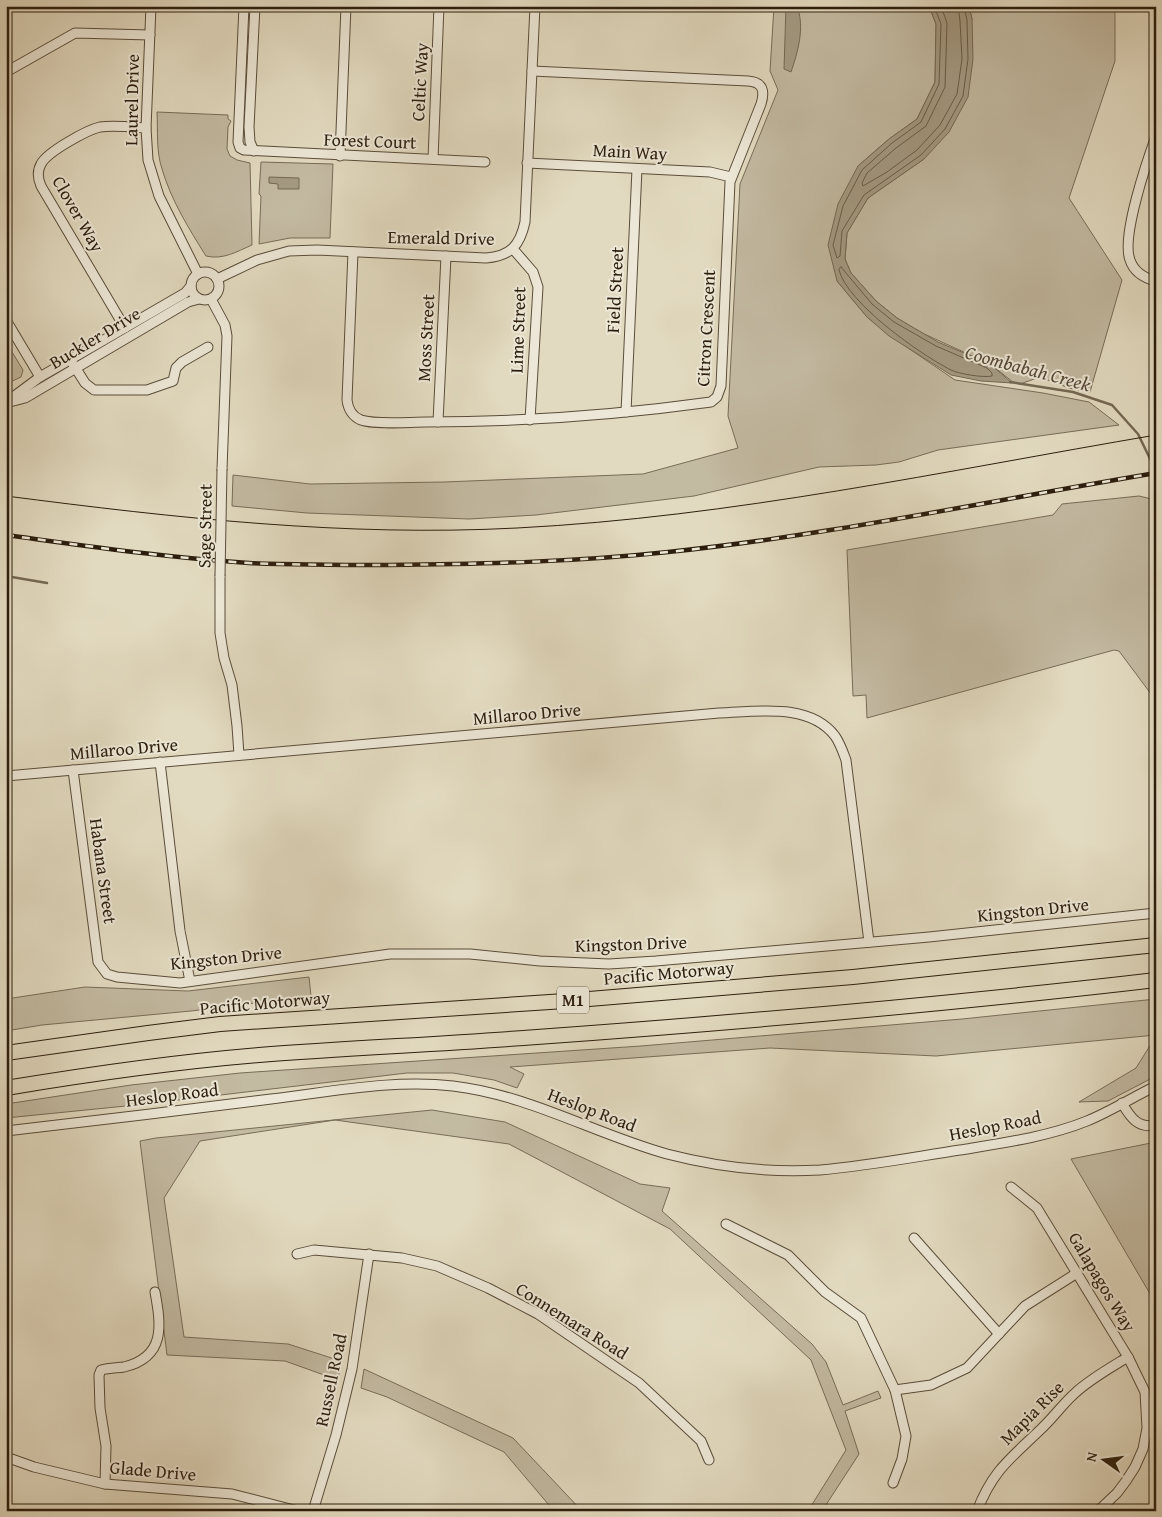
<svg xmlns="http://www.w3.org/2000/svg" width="1162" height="1517" font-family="'Gentium Book Plus',serif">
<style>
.green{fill:#c3baa2;stroke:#786c58}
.water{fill:#a49a83;stroke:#746854}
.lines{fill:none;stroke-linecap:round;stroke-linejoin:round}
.shore{stroke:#685c48;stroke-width:1}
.stream{stroke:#746854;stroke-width:2.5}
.minor-casing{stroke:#5a4d3a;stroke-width:11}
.highway-casing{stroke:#2c1e0d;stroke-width:16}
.minor{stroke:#ece7d6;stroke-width:9}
.highway{stroke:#e2dac0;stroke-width:14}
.tram{stroke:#2c1e0d;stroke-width:1}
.rail-casing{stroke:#2c1e0d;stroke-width:4.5}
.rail{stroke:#ece7d6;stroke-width:2.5;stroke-dasharray:8;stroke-linecap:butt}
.minor-bridge-casing{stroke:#5a4d3a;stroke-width:11;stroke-linecap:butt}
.minor-bridge{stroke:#ece7d6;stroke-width:9}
.labels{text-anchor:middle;stroke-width:4;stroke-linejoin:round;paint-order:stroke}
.shield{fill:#ece7d6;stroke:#665a49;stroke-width:1}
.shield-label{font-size:16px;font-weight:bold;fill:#2c1e0d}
.street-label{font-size:18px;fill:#2c1e0d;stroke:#ece7d6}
.water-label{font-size:19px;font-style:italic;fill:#564936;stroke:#ece7d6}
</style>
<rect width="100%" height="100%" fill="#e2dac0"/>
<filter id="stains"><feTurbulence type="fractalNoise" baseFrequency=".004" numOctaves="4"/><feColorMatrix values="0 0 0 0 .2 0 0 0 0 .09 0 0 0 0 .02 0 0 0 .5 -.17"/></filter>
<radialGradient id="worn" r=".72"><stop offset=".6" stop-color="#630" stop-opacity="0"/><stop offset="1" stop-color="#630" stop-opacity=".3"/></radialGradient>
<!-- green -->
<g class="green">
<polygon points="774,6 929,6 936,24 935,82 917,119 889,139 858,166 837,281 867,317 889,335 955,380 1043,393 1089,402 1119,425 938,450 899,462 876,465 819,467 694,496 536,515 469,519 307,513 232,506 233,475 310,484 444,482 643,474 738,448 728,416 740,184 778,90 770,71"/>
<polygon points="969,6 1115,6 1115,61 1069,198 1122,280 1090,392 1069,388 1040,377 1020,384 1013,382 990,364 922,333 897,318 876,301 851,273 845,259 847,233 868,198 924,159 972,19"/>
<path d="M157,112L228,115V119L231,121L228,127L227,149L230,156L237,160L250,163L252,245C236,252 223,260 206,256C189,229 171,200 162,169C156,151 158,131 157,112Z"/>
<polygon points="261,162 333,164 330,238 290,238 259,244 261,196 259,194"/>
<polygon points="6,342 23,370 21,377 6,384"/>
<polygon points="1139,496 1156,500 1156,708 1154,698 1119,651 1114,650 867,718 866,695 853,696 847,550 1053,515 1062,504"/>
<polygon points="309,977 311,996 191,1011 42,1025 6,1031 6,999 85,987 188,991"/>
<polygon points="1156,999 1156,1035 936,1056 770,1048 510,1067 524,1074 517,1088 494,1080 453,1073 407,1073 136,1105 6,1118 6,1104 131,1085 240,1073 641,1046 962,1019"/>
<polygon points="1156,1036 1156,1076 1108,1101 1079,1102 1136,1068"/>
<polygon points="432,1110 505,1122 640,1184 670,1188 662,1211 812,1344 826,1362 843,1405 878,1391 881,1398 845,1411 859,1454 822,1511 808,1511 846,1450 811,1360 670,1229 509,1144 335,1120 200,1141 164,1198 184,1337 288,1344 341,1361 338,1380 285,1361 167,1355 140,1141 156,1138"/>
<polygon points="1156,1142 1156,1304 1071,1159"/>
<polygon points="364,1369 513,1438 582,1511 554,1511 504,1452 387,1397 361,1388"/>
</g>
<!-- water -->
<g class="water">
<path d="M786,6H797C805,27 798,52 791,72L784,69Z"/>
<polygon points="929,6 969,6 972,19 973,59 968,97 949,132 924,159 868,198 847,233 845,259 851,273 876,301 897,318 938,342 990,364 1012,383 981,381 951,375 889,336 867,317 837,281 828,245 838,204 858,166 889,139 917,119 935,82 936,24"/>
<polygon points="269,177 299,178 299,189 278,189 278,184 269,183"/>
</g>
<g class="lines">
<!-- shore -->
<g class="shore">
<polyline points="934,6 941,24 939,84 921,122 892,143 862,170 843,206 833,245 837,258 840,256 842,231 864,195 921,155 945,129 963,96 968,59 967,20 964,6"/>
<polyline points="941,6 947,23 945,87 926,126 896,148 867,173 862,183 863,186 887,172 917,150 940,125 957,94 962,59 960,21 958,6"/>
<path d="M841,267L872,304L894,322L936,346L987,368L992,373V376C984,378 959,374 951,370C921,355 847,303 839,270Z"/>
</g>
<!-- stream -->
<g class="stream">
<polyline points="1010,382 1073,392 1112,405 1138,434 1156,471"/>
<polyline points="6,576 47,583"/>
</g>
<defs>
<g id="minor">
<polyline points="151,6 146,128 148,160 159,196 198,274"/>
<polyline points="244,6 238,142 240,148 244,150 485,162"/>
<polyline points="6,72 75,33 150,35"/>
<path d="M1156,136C1147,161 1121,237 1130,260C1134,272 1144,278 1156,281"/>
<polyline points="254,151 250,142 249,127 255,6"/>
<polyline points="340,156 346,6"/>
<polyline points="433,159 439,6"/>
<polyline points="527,163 710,172 731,177"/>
<polyline points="513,249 533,272 538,287 530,420"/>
<path d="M353,252L347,400C348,409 353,417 361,420C376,425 409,422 426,422C521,422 617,415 711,402L717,397L721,386L730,182L761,104C765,91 763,82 748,81L532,71"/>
<circle cx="205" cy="286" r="14"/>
<path d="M217,279L257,260L289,251L317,250L486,258C511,256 520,245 525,222L535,6"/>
<polyline points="211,299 225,325 227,336 222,469"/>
<polyline points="6,320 40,377"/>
<path d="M125,328L41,186C38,179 37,171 41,164C47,152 87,130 100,127C114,125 131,127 146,128"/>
<polyline points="73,364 85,383 94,390 147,390 173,381 176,368 182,362 208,347"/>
<polyline points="9,400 40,377 185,293 191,286"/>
<polyline points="6,403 25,398 188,302 199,299"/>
<polyline points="626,412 637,169"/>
<polyline points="438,422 446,256"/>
<polyline points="220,576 220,633 224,658 232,685 237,726 239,755"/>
<polyline points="160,762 180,931 190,981"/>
<polyline points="73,770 98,962 107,974 117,977 180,983 390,954 470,954 540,961 609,964 656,961 929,937 1156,913"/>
<path d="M6,776L719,713C756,712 809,702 835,736C840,743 843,752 846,760L869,942"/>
<path d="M1122,1103C1130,1117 1138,1129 1156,1125"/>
<path d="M6,1131C94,1121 183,1110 271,1099C331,1092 393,1079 453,1086C529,1095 595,1134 667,1154C717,1167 769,1173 820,1170C867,1166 914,1157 960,1150C1003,1143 1047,1137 1087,1121C1111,1111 1133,1097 1156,1086"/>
<polyline points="1011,1187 1037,1208 1128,1357 1145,1392 1147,1428 1143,1449 1135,1467 1126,1481 1117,1493 1098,1511"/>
<polyline points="726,1224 788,1255 825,1292 861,1318 895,1390 906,1436 902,1459 893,1483"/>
<polyline points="914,1238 999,1334"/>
<polyline points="297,1254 314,1250 402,1258 437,1266 488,1288 538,1314 639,1383 701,1441 709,1460"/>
<polyline points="895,1390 931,1385 967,1368 1025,1306 1077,1273"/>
<polyline points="6,1457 34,1467 105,1484 232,1494 298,1511"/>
<path d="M105,1484L106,1446L100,1408L99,1375L101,1370C109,1368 117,1368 124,1367C166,1357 161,1325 155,1292"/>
<polyline points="313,1511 336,1435 352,1369 369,1254"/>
<path d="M977,1511C993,1470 1010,1459 1040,1430C1052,1419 1062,1405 1074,1394C1090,1379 1110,1368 1128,1357"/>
</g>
<g id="highway">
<polyline points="6,1053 148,1033 220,1024 565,1001 853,977 1156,945"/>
<path d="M6,1088C90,1074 175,1062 259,1055C352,1048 445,1044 537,1037C744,1022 950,1004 1156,980"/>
</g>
</defs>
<!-- minor casing -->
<use href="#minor" class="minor-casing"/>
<!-- highway casing -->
<use href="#highway" class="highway-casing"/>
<!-- minor -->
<use href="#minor" class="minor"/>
<!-- highway -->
<use href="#highway" class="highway"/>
<!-- tram -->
<path class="tram" d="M6,496C176,518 346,537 517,528C732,517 944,471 1156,435"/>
<defs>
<path id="rail" d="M6,535C87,546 168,558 249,563C295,565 342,565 389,565C482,564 575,562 668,552C832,535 993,500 1156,473"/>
</defs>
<!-- rail casing -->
<use href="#rail" class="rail-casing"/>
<!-- rail -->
<use href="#rail" class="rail"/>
<defs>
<polyline id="minor-bridge" points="220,576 222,469"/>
</defs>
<!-- minor-bridge casing -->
<use href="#minor-bridge" class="minor-bridge-casing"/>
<!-- minor-bridge -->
<use href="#minor-bridge" class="minor-bridge"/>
</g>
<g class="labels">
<!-- shield labels -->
<rect class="shield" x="557" y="986.5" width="32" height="27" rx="4"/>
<g class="shield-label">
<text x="573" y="1006">M1</text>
</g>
<!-- street labels -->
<g class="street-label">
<text transform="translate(420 82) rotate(-87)" y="6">Celtic Way</text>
<text transform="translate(132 100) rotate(-89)" y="6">Laurel Drive</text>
<text transform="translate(370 141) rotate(2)" y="6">Forest Court</text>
<text transform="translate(630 152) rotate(3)" y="6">Main Way</text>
<text transform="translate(78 214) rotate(60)" y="6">Clover Way</text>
<text transform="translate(441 238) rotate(1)" y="6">Emerald Drive</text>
<text transform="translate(615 290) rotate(-87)" y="6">Field Street</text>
<text transform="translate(706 328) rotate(-87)" y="6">Citron Crescent</text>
<text transform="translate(518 330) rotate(-88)" y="6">Lime Street</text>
<text transform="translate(95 338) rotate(-31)" y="6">Buckler Drive</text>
<text transform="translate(426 338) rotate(-87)" y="6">Moss Street</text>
<text transform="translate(205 526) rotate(-89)" y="6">Sage Street</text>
<text transform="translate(527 714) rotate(-5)" y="6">Millaroo Drive</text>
<text transform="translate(124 749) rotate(-5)" y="6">Millaroo Drive</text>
<text transform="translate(103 871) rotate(82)" y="6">Habana Street</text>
<text transform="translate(1033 910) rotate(-6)" y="6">Kingston Drive</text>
<text transform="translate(631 944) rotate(-2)" y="6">Kingston Drive</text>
<text transform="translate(226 958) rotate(-6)" y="6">Kingston Drive</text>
<text transform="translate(669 973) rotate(-5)" y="6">Pacific Motorway</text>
<text transform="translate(265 1003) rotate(-5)" y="6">Pacific Motorway</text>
<text transform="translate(172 1095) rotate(-7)" y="6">Heslop Road</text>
<text transform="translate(592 1110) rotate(21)" y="6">Heslop Road</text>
<text transform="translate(995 1126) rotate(-11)" y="6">Heslop Road</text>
<text transform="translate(1102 1282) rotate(59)" y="6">Galapagos Way</text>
<text transform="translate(572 1321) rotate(32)" y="6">Connemara Road</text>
<text transform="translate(331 1380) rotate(-78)" y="6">Russell Road</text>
<text transform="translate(1032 1413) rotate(-45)" y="6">Mapia Rise</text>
<text transform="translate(153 1471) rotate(5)" y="6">Glade Drive</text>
</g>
<!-- water labels -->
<g class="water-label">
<text transform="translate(1028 368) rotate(15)" y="7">Coombabah Creek</text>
</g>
</g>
<!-- margin -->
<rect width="1162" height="1517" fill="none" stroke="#e2dac0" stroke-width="25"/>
<rect x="8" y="8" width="1147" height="1502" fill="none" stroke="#2c1e0d" stroke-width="2.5"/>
<rect x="12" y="12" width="1137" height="1492" fill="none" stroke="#2c1e0d"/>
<!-- north arrow -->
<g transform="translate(1104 1460) rotate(284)" stroke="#ece7d6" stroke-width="4" paint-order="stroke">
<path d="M0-4L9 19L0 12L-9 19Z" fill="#2c1e0d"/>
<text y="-8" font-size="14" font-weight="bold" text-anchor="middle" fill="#2c1e0d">N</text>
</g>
<rect width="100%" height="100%" filter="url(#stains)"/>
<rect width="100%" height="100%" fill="url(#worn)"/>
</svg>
